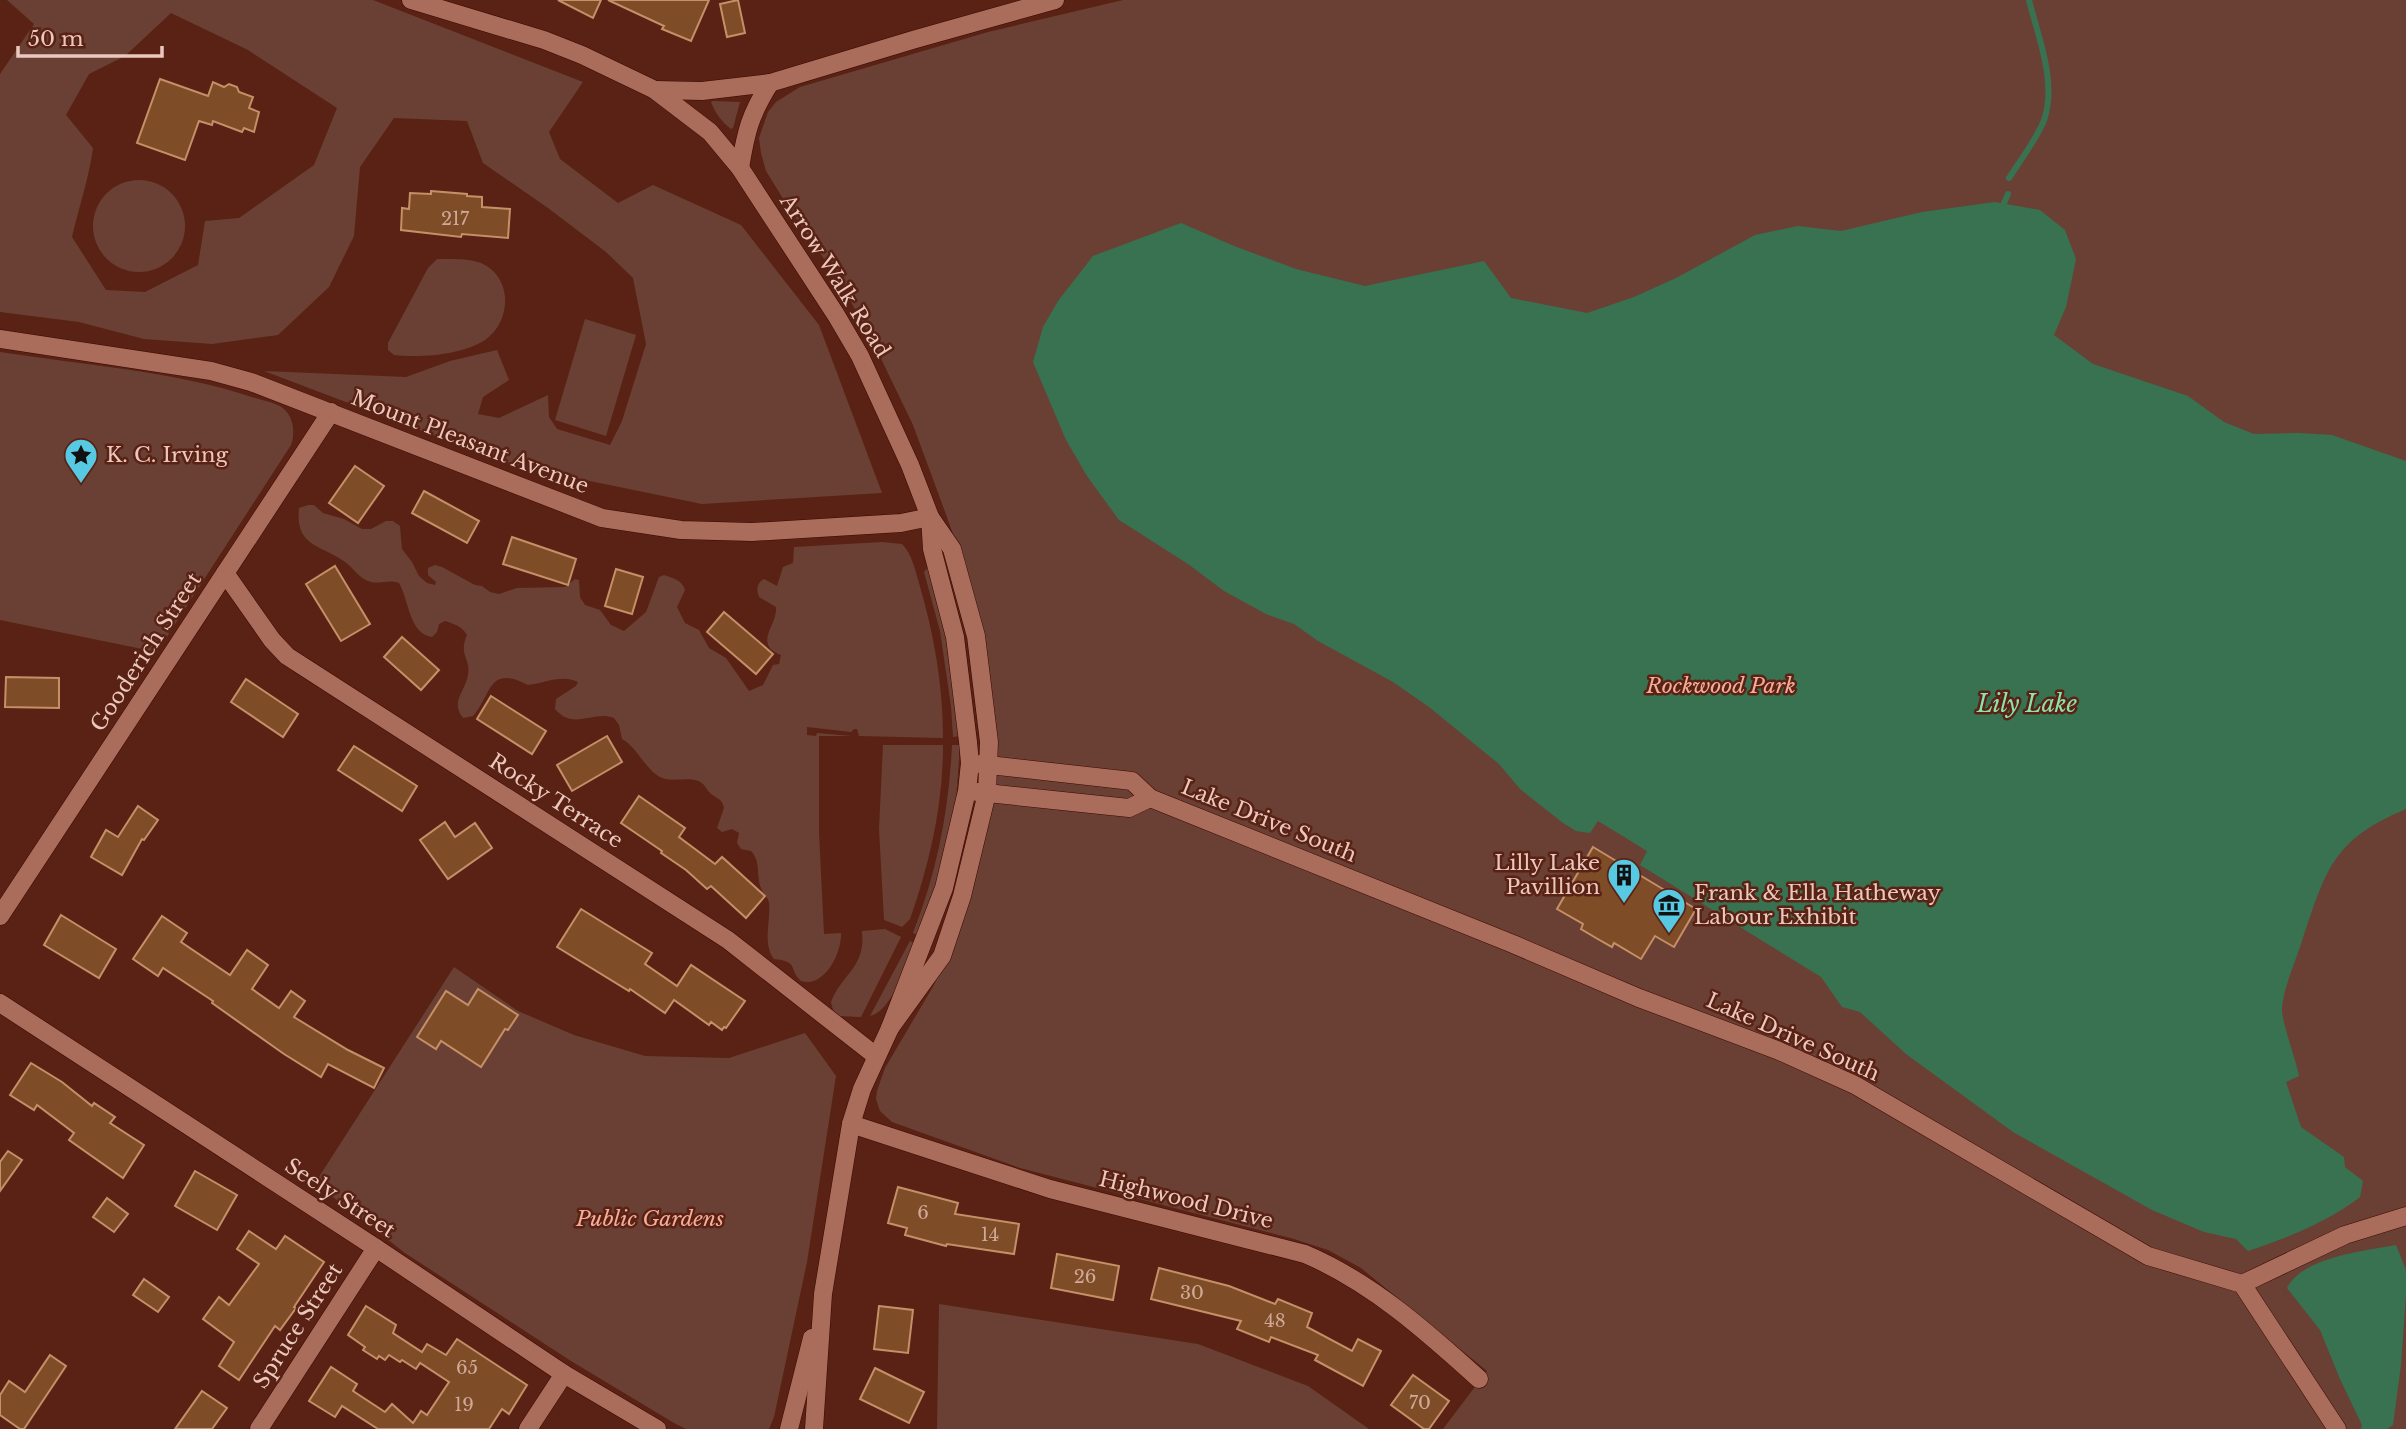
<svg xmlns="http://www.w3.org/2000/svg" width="2406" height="1429" font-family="'Libre Baskerville',serif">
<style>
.green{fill:#6a4035;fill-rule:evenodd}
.water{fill:#387250}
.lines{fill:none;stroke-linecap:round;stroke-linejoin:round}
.stream{stroke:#387250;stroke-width:6}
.building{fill:#7e4c27;stroke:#c58f68;stroke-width:2}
.minor-casing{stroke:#3c0700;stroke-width:19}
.minor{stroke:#aa6c5b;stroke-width:18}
.labels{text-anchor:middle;stroke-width:5;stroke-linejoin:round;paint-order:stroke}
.number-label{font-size:18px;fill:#d0a998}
.street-label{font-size:21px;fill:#ebc8be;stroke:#592214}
.poi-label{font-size:21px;fill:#ebc8be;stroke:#592214;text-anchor:start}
.park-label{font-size:21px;font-style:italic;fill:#f5ad99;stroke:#592214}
.water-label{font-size:23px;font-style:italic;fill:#8de3ae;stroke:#592214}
</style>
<rect width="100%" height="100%" fill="#592214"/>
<!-- green -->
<g class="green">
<path d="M7,0H373L583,82L549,132L560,159L618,203L653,185L741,225L819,325L882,493L702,504L512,465L264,371L406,377L450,361L497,350L509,380L483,397L478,414L499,418L548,395L549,417L557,429L610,445L622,421L646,344L633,278L606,252L548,208L483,163L467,121L394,118L360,167L354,236L329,287L278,335L212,344L144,339L79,322L0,312V74L34,24ZM171,13L248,50L337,108L314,165L239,218L205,221L198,265L145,292L106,290L72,237C79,207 89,178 93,148L66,115L89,74L125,56Z"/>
<polygon points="1123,0 2406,0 2406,1429 1443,1429 1487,1371 1361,1268 1328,1250 1294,1239 1020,1168 892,1122 880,1111 876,1099 877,1091 885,1068 934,985 950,949 993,788 966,570 944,509 913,425 873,342 840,282 787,205 766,171 761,153 759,138 768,112 776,102 800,87 988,32"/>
<path d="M713,101L740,102L733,128L731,129C722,122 715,113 711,102Z"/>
<circle cx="139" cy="226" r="46"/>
<path d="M437,259C450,259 469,258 481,263C513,277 512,321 485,340C462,355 421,358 394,355L388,350V343L428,268Z"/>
<polygon points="585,319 636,335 606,436 555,420"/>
<path d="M0,352C84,365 175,371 255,398C265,401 278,403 285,410C294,419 295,434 291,445L157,652L0,620Z"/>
<path d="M308,505H314L323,513L344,519L362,529H371L386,521H393L400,526L402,549L412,562L419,576L427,583L435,585L436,582L428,575V568L435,565L442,567L475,585L482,586L490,592L499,594L517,588L565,587L575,579L579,580L580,597L585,605L600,610L611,625L624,631L646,612L659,577L664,575C674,579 681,579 685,590L677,607L685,623L699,630L709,648L726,658L749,691L763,685L773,665L779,664L781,655C752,644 778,625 776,607L759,597C756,589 757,583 764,579L777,586L783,567L793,563L794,547L882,542L902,544C912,554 915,570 919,583C934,634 943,685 943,738L859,736L857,729H854L851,732L807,727V735L816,736L817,733L852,736H819V832L824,934L841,933C842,952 825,988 801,981C788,969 800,962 774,959C762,943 771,921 769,903C768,897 763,894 761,888C756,876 761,861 751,851L741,849L737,843L739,833L732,829L722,832L717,828L724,808C722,798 717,799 710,793C707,790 706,787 703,784C692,774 673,784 660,777C646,770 635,745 622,739L619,725L614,718C593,710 574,731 555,709L556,699L576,686L578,682C562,674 545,683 528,685C488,664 492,694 473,716L463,718C450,702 465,692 468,675C471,658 458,655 467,635C462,626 454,624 445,621L439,624L437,632L432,637C409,634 409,600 399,583C389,579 381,584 371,582C359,579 354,568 345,562C320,544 295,547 299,508Z"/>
<polygon points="929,566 950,639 960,736 953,737 951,706 940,631 924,572"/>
<path d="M883,745H943C943,805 930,862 910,919L902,927L884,920L879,829Z"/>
<path d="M952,745H960L956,801L948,851L920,936L913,933C937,872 949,810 952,745Z"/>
<path d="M885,929L901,937L861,1017L838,1016L833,1010L831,1002C842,973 866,968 862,931Z"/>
<path d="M910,941L917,944C908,963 891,1012 870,1016Z"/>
<polygon points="454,967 518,1011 574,1035 645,1056 729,1058 805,1033 836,1076 807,1262 774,1417 769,1429 686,1429 674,1423 571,1361 405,1253 315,1183"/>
<polygon points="939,1304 1198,1344 1308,1386 1369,1429 937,1429"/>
</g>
<!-- water -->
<g class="water">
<path d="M1995,202L2040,210L2065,230L2076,259L2066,307L2054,335L2093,364L2188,396L2224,422L2254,434L2298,433L2332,435L2406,461V809C2332,840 2326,870 2302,941C2295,963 2284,986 2282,1008C2281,1020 2296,1060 2299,1076L2286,1082L2301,1127L2344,1157L2345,1167L2363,1181L2360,1197C2326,1223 2289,1237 2248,1251L2236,1239L2204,1232L2152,1210L2013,1132L1906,1054L1860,1012L1842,1007L1821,977L1640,865L1647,851L1598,821L1590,833L1576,831L1563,823L1520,789L1499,764L1429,707L1393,682L1318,641L1294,624L1266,614L1224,591L1188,564L1119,520L1087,476L1066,440L1033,362L1043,327L1058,301L1093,256L1181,223L1234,246L1296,269L1365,286L1484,261L1511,298L1587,313L1634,297L1676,278L1755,235L1798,226L1841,231L1922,212Z"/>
<path d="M2396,1245L2406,1270V1295L2401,1365L2393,1425L2387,1429H2361L2362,1425L2340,1379L2320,1330L2287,1288C2302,1257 2365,1251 2396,1245Z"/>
</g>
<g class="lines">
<!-- stream -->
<g class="stream">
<path d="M2009,178C2018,164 2042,131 2045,117C2056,80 2038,36 2029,0"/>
<polyline points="2004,203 2008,194"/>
</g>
</g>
<!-- building -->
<g class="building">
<polygon points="558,0 601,0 593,18"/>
<polygon points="608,0 709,0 691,41 662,29 664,26"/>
<polygon points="738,0 745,33 727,37 720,4"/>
<polygon points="160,79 208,96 213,82 224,87 229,84 237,87 239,92 253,97 249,108 259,112 254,132 244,128 242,132 213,121 212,125 199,121 185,160 137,143"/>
<polygon points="431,191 467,194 467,196 482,197 482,207 510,209 508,238 462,234 461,237 401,230 402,208 409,209 410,193 431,194"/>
<polygon points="355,466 384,486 358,523 329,503"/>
<polygon points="424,491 479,521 467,543 412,513"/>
<polygon points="512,537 576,559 568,585 503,564"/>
<polygon points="335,566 370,624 341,641 306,584"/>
<polygon points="616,569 643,577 632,614 605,606"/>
<polygon points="724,612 773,654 756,674 707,632"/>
<polygon points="402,637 439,670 421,690 384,657"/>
<polygon points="6,677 59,678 59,708 5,707"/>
<polygon points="246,679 298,714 283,737 231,702"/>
<polygon points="491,696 546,731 532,754 477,719"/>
<polygon points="607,736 622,762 572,791 557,765"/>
<polygon points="354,746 417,786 402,811 338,770"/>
<polygon points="639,796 685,828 679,837 715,864 722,857 765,896 746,918 711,886 707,889 686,870 661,853 662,851 621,823"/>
<polygon points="138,806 158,820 144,840 142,839 122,875 91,857 106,830 118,837"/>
<polygon points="445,822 455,837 475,823 492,848 448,879 420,840"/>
<polygon points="1593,847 1696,909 1674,947 1655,936 1641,959 1614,943 1612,947 1596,938 1581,929 1583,924 1557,909"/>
<polygon points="581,909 652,953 645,964 677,986 691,965 745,1001 726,1028 724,1027 722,1030 711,1022 709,1025 674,1000 665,1013 630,989 629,991 557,947"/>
<polygon points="61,915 116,949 99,978 44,945"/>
<polygon points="162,916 187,933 181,942 230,975 247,950 268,965 252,989 279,1008 291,991 305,1001 294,1017 348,1050 384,1068 374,1088 328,1064 321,1077 284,1054 212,1003 213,1001 163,968 158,976 133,959"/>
<polygon points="478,989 518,1015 508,1030 505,1029 481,1067 441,1041 436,1049 417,1037 446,991 468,1005"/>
<polygon points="31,1063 62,1082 92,1106 94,1103 115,1117 110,1123 144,1145 123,1178 69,1140 74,1133 37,1105 34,1110 10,1095"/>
<polygon points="8,1151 22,1160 0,1191 0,1162"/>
<polygon points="195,1171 237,1195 217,1230 175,1206"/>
<polygon points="898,1187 958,1203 955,1214 1019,1224 1014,1254 947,1244 946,1246 905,1235 907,1228 888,1223"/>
<polygon points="107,1198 128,1214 114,1232 93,1217"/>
<polygon points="249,1231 276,1249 285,1236 324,1262 294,1307 296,1308 280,1330 275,1326 239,1380 219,1366 234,1342 203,1319 219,1297 229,1305 259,1264 237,1249"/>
<polygon points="1057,1254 1119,1266 1113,1300 1051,1288"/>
<polygon points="1159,1268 1229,1286 1275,1304 1278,1299 1312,1313 1307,1327 1352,1351 1358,1339 1381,1351 1363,1386 1315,1360 1318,1355 1271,1337 1269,1342 1237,1329 1241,1321 1151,1299"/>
<polygon points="144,1279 169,1297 158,1312 133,1295"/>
<polygon points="366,1306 396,1325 393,1333 422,1352 427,1344 446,1355 457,1339 527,1385 509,1414 502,1409 489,1429 378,1429 342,1406 335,1417 309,1401 331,1367 357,1384 353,1391 385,1412 392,1404 413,1423 421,1411 427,1415 449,1382 420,1363 416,1369 402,1360 400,1362 389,1355 385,1360 379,1356 377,1359 363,1350 365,1347 348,1335"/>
<polygon points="879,1306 913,1310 908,1353 874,1349"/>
<polygon points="50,1355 66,1366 24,1429 20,1429 0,1415 0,1395 9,1381 25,1392"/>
<polygon points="875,1368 924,1392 909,1423 860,1399"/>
<polygon points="1413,1375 1449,1401 1429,1429 1424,1429 1391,1405"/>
<polygon points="202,1391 227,1408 212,1429 175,1429"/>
</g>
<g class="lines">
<defs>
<g id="minor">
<polyline points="411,0 544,40 582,55 655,90 710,132 740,168 836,315 860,356 910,465 930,517 952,549 976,636 989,742 987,793 962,896 942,956 890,1028"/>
<polyline points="655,90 702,91 770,83 916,39 1055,0"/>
<path d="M740,168C746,131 750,115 770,83"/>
<polyline points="0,339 211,371 251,382 602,518 681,530 752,532 901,523 930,517"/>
<polyline points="225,573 272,640 287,656 728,940 876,1056"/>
<polyline points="977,792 1129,808 1150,798 1132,781 980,764"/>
<polyline points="1150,798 1513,944 1639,998 1777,1050 1855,1085 2148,1256 2242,1284 2337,1429"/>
<polyline points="0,916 331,412"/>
<polyline points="0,1003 376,1248 564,1374 657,1429"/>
<path d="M851,1124L1050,1189L1305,1254C1371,1282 1426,1331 1479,1379"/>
<polyline points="2242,1284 2345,1235 2406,1216"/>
<polyline points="259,1429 376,1248"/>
<polyline points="528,1429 564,1374"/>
<polyline points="789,1429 812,1338"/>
<polyline points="814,1429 823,1294 851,1124 862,1089 890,1028 944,888 967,791 970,763 968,742 955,637 932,549 930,517"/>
</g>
</defs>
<!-- minor casing -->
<use href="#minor" class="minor-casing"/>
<!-- minor -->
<use href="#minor" class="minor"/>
</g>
<!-- icons -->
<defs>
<symbol id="sight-pin" viewBox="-11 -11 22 30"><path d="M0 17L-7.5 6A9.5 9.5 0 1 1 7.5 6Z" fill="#58c9e3" stroke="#592214"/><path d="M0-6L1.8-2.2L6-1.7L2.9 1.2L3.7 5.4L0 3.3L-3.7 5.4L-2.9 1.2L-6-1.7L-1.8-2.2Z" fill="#111"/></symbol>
<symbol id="building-pin" viewBox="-11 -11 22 30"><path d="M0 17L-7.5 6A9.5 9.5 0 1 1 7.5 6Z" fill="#58c9e3" stroke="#592214"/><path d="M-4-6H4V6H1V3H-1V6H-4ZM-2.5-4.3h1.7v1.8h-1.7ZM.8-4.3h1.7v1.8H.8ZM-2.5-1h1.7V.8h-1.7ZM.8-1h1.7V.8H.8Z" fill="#111"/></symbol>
<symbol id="museum-pin" viewBox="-11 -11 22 30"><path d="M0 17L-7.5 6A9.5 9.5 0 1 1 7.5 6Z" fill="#58c9e3" stroke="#592214"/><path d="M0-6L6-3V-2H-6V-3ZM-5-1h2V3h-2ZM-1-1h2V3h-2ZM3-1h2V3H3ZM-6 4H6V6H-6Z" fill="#111"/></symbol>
</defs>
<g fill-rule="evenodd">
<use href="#sight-pin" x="62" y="436" width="38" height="52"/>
<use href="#building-pin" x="1605" y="856" width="38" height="52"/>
<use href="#museum-pin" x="1650" y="886" width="38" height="52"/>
</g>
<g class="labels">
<!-- number labels -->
<g class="number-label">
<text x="455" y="225">217</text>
<text x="923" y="1219">6</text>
<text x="990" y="1241">14</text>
<text x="1085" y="1283">26</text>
<text x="1192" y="1299">30</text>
<text x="1275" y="1327">48</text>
<text x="467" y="1374">65</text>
<text x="1420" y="1409">70</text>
<text x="464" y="1411">19</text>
</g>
<!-- street labels -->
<g class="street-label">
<text transform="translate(835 276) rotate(58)" y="7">Arrow Walk Road</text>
<text transform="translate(470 442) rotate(21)" y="7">Mount Pleasant Avenue</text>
<text transform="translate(146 652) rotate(-57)" y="7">Gooderich Street</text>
<text transform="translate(556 801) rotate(33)" y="7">Rocky Terrace</text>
<text transform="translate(1269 821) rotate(22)" y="7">Lake Drive South</text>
<text transform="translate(1793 1037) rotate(24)" y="7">Lake Drive South</text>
<text transform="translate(340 1198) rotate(33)" y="7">Seely Street</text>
<text transform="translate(1186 1200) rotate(14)" y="7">Highwood Drive</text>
<text transform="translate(298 1326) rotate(-57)" y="7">Spruce Street</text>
</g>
<!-- poi labels -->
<g class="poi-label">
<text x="106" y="462">K. C. Irving</text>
<text x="1600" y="870" text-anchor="end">Lilly Lake<tspan x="1600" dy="24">Pavillion</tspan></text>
<text x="1694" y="900">Frank &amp; Ella Hatheway<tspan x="1694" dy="24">Labour Exhibit</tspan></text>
</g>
<!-- park labels -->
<g class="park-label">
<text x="1721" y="693">Rockwood Park</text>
<text x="650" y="1226">Public Gardens</text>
</g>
<!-- water labels -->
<g class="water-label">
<text x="2027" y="712">Lily Lake</text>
</g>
</g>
<!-- scale -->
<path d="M18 46v10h144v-10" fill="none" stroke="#ebc8be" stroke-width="3.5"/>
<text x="28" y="46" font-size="21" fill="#ebc8be" stroke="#592214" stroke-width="5" paint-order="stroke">50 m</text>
</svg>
